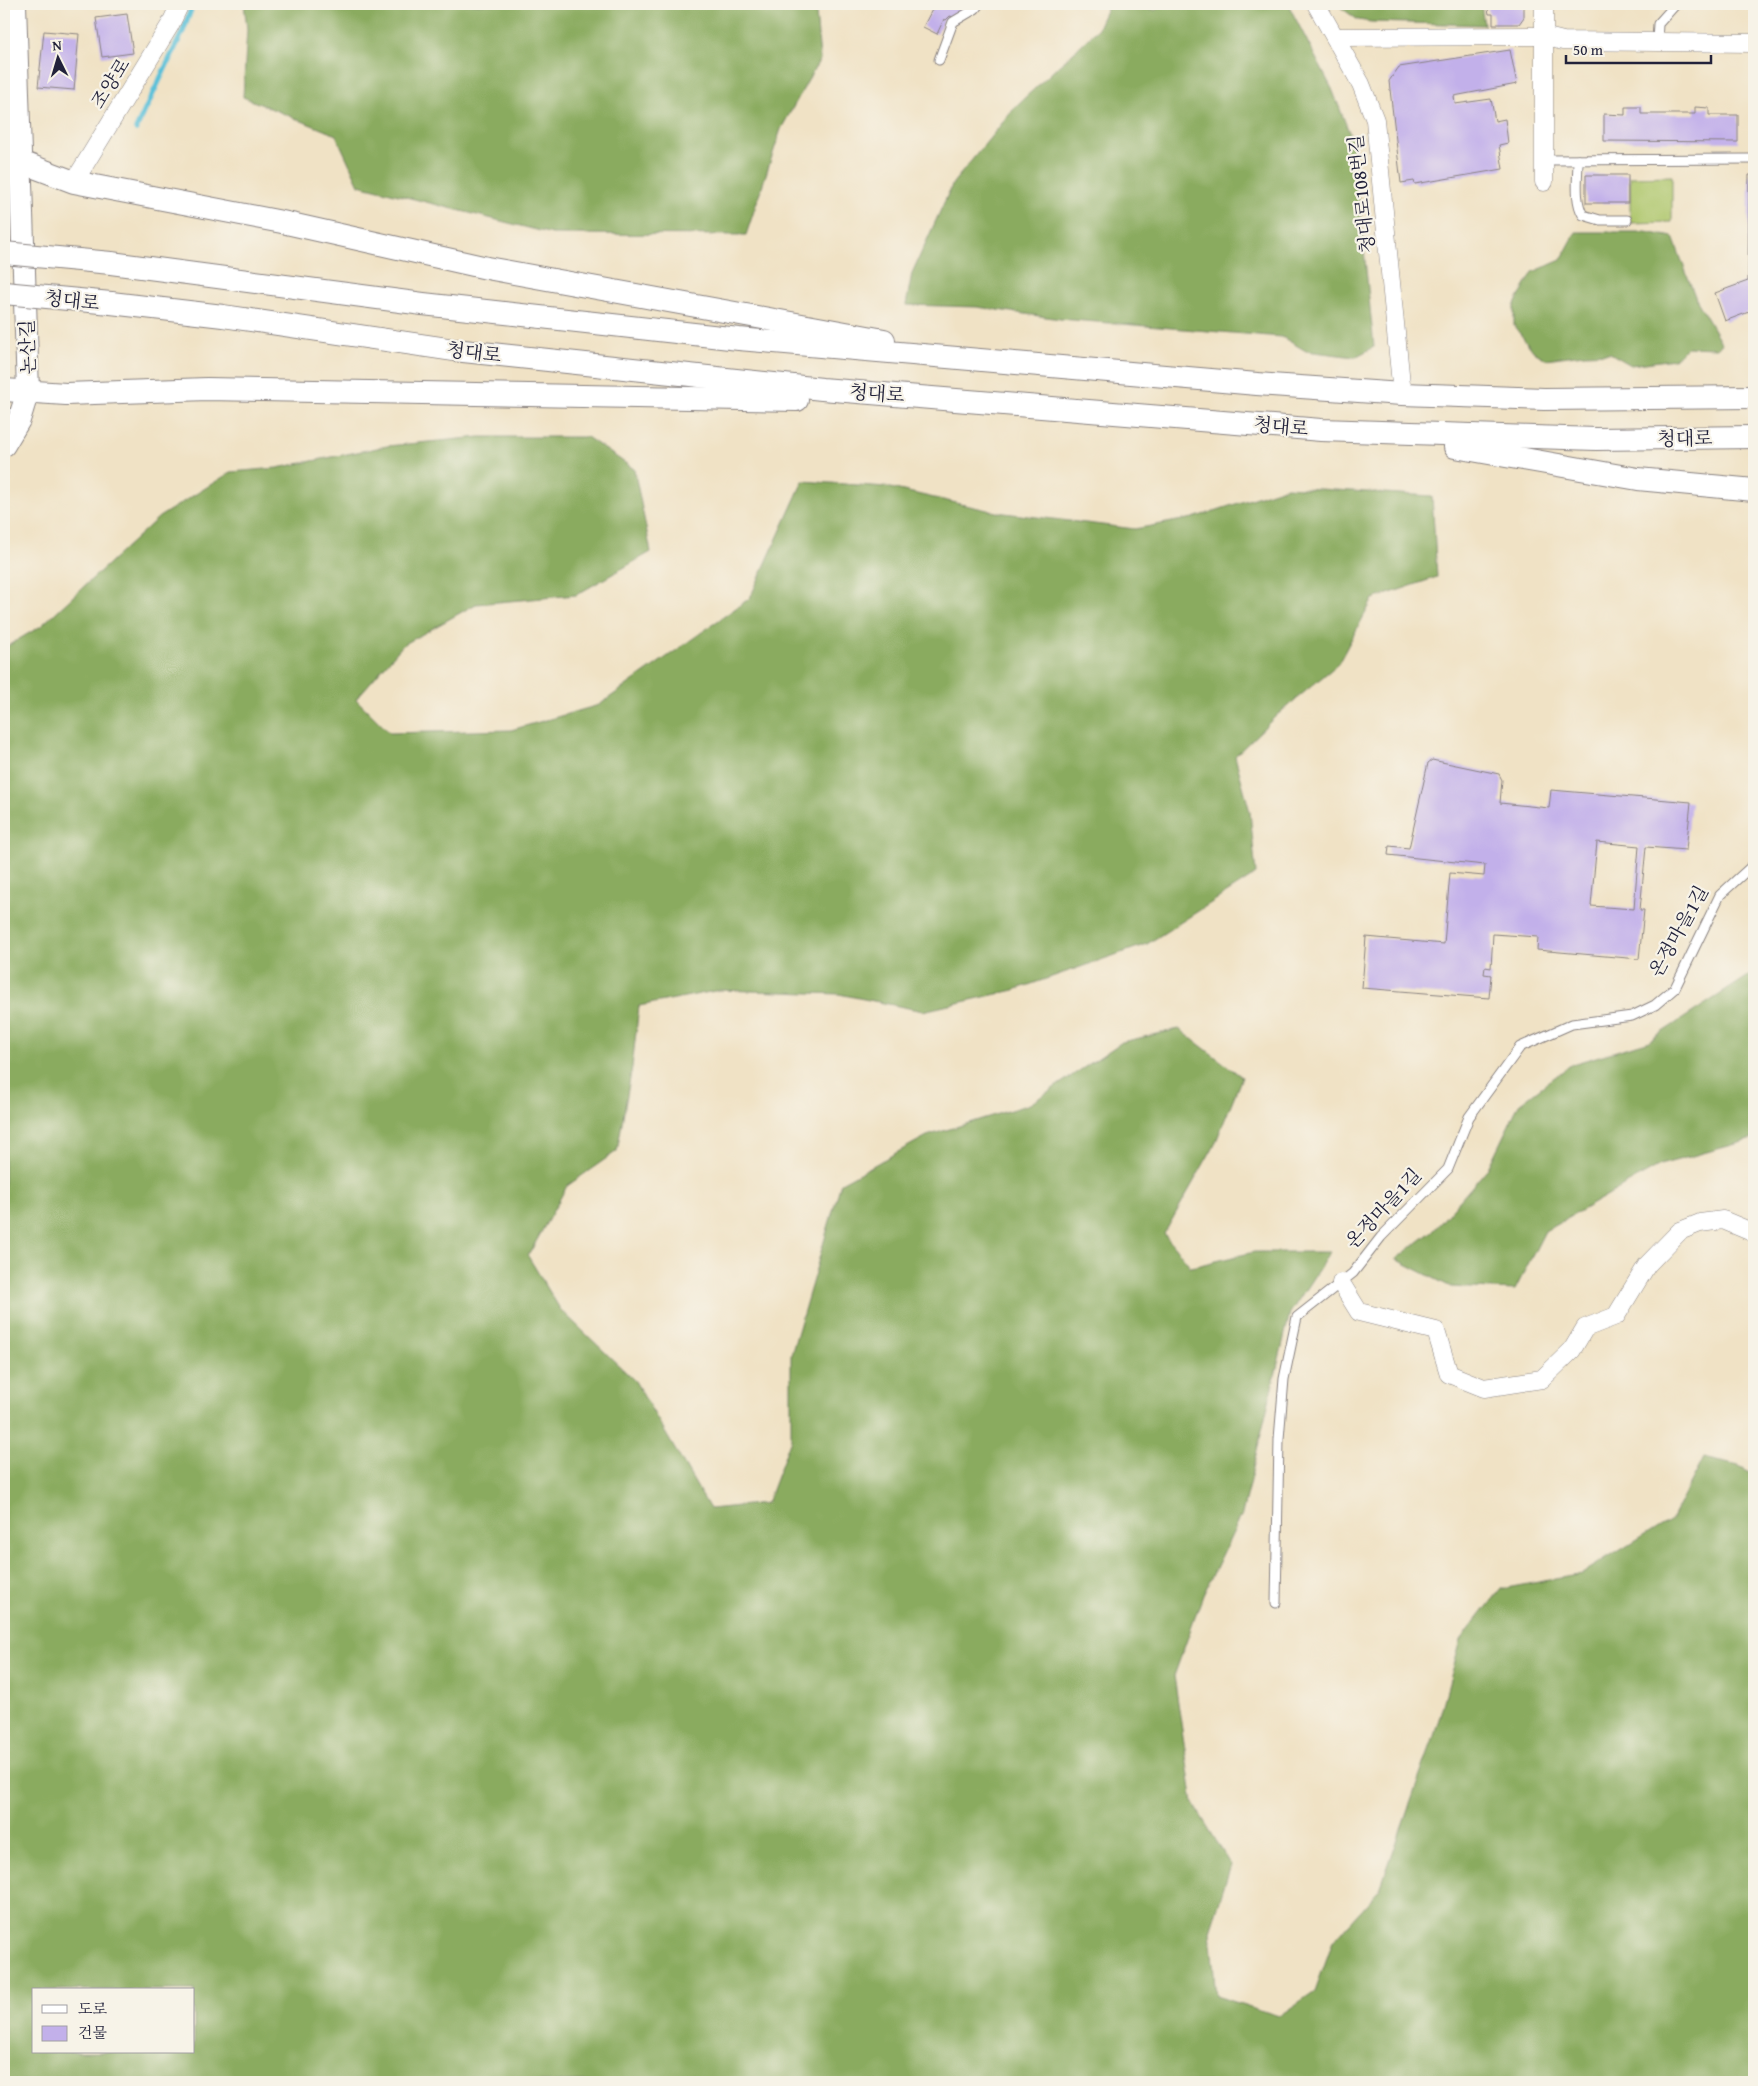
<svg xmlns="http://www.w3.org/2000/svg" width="1758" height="2086" font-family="'Gentium Book Plus','Noto Serif KR',serif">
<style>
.green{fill:#adc66b;stroke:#687453}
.forest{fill:#8aab5f;stroke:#56664d;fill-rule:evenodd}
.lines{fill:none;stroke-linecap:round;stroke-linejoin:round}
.stream{stroke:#5bc1d9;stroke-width:5.5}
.building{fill:#c2b0ea;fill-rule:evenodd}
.service-casing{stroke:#898280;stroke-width:11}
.minor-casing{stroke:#898280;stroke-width:19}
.tertiary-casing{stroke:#898280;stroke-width:24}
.service{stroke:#fff;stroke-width:9}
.minor{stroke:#fff;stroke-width:18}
.tertiary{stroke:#fff;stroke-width:22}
.tertiary-bridge-casing{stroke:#898280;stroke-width:24;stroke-linecap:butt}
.tertiary-bridge{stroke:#fff;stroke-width:22}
.labels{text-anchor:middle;stroke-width:4.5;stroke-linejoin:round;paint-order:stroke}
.street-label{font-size:19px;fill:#22223b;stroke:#f7f3e8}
</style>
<rect width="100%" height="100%" fill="#f7f3e8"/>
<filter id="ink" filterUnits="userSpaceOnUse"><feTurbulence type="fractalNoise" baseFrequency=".02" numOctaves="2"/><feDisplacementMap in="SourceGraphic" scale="10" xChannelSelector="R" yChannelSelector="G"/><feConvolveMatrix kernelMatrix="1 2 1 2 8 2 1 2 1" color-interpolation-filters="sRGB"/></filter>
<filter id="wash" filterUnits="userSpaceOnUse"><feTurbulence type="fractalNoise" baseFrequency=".0096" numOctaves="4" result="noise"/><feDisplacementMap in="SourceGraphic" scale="20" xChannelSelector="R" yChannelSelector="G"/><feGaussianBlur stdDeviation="1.12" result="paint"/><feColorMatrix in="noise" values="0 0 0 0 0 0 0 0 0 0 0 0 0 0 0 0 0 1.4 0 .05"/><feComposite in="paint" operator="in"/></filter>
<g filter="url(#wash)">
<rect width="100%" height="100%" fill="#f0e2c5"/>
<!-- green -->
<polygon class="green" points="1672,176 1672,222 1630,223 1630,177"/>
<!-- forest -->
<g class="forest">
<polygon points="244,4 817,4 816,12 820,59 781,129 746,235 552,234 359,185 336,135 243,97 247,29"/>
<polygon points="1114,4 1156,10 1166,4 1288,4 1332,89 1353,142 1374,347 1355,357 1306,351 1282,337 1060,319 977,307 906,305 912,273 953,183 1017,105 1097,30 1108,6"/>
<polygon points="1336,4 1481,4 1484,25 1371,22 1358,20"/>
<polygon points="1576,232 1646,232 1673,237 1696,299 1722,344 1716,348 1687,347 1674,359 1631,365 1610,353 1584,354 1546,359 1534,352 1514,326 1514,306 1533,272 1561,260"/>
<path d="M480,437H587L634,469L651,552L576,595L476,604L403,645L356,699L390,733L511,730L599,705L750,598L803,481L886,487L996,512L1135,529L1193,518L1287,487L1432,496L1437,577L1373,599L1338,664L1277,715L1235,756L1250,812L1256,874L1147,944L1014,990L923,1011L839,994L720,990L639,1006L632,1067L617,1151L567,1186L528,1256L560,1309L635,1381L710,1509L767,1503L791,1439V1355L841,1183L927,1136L1030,1104L1122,1042L1179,1029L1242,1077L1215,1144L1164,1234L1191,1267L1254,1252H1330L1290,1313L1242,1514L1203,1595L1174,1676L1193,1803L1231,1865L1210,1931L1216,1996L1279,2016L1315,1991L1333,1941L1380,1889L1435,1733L1461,1640L1501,1589L1582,1574L1672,1518L1703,1458L1739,1466L1754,1474V2082H4V648L41,626L159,517L231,472L277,468L387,446ZM34,1990H194V2052H34Z"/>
<polygon points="1754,960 1754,1139 1660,1165 1545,1231 1515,1290 1451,1287 1396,1259 1435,1229 1488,1168 1519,1104 1572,1064 1647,1042 1753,973"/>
</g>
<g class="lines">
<!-- stream -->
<polyline class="stream" points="136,129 183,31 193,4"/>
</g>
<g id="blocks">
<!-- building -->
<g class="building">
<polygon points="935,4 972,4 954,17 950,16 946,20 944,19 937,34 923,27"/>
<polygon points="1487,4 1524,4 1524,17 1519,24 1493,24 1493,14 1489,14"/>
<polygon points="127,14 133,53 102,57 96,18"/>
<polygon points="44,31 79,34 74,90 38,87"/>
<polygon points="1510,50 1517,84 1454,96 1455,104 1491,99 1495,121 1505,119 1508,143 1499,145 1503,169 1415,184 1414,181 1401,183 1389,81 1399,67"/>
<polygon points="1625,107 1641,107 1641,114 1695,114 1695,107 1709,108 1709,115 1738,115 1738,142 1604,141 1604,114 1625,115"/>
<rect x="1586" y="175" width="42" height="28"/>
<polygon points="1749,175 1754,175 1754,310 1725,321 1715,293 1748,281"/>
<path d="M1432,760L1499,774L1502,780L1500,803L1549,808L1551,790L1691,802L1686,850L1646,847L1640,910H1644L1639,959L1537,950L1538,937L1493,934L1491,968L1485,967L1484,974L1491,975L1489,998L1362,988L1366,937L1444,944L1450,873L1484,876L1485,865L1388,855L1389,846L1409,848L1428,763ZM1597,842L1639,846L1634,909L1591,906Z"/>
</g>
</g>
</g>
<g filter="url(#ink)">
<use href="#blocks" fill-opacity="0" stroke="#898280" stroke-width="1"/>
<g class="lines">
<defs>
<g id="service">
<polyline points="1657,42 1658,24 1676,4"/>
<polyline points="939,60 953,22 975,9 979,4"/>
<polyline points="1544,160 1754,159"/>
<path d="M1578,160C1578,177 1574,200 1583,215L1600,220H1627"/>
<polyline points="1276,1603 1279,1439 1284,1379 1297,1317 1353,1273 1381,1237 1448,1169 1469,1117 1520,1047 1572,1024 1632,1016 1655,1005 1675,988 1720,895 1754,864"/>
</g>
<g id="minor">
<polyline points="1316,4 1361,84 1375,120 1402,394"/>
<polyline points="1336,37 1543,36 1563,41 1754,43"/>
<polyline points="74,182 170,25 180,4"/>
<polyline points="1544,182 1544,4"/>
<polyline points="1341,1283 1359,1312 1436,1331 1449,1374 1484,1388 1542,1379 1572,1350 1585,1328 1616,1316 1647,1265 1680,1231 1700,1223 1723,1220 1754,1233"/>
</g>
<g id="tertiary">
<polyline points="4,165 21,162 74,182 282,222 487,268 884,340"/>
<polyline points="111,263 423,304 739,339 1257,384 1402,394 1544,399 1754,397"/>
<polyline points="111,303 223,316 454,350 822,389 1321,430 1596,439 1754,437"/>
<polyline points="4,390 66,394 207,389 797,400"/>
<polyline points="4,445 19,420 28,391 15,4"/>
<polyline points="1455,447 1638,479 1754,490"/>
</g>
</defs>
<!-- service casing -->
<use href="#service" class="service-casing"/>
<!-- minor casing -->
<use href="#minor" class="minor-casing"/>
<!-- tertiary casing -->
<use href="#tertiary" class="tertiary-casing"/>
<!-- service -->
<use href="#service" class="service"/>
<!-- minor -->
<use href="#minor" class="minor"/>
<!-- tertiary -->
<use href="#tertiary" class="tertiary"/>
<defs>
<g id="tertiary-bridge">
<polyline points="4,253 111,263"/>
<polyline points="4,293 111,303"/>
</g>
</defs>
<!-- tertiary-bridge casing -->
<use href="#tertiary-bridge" class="tertiary-bridge-casing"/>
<!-- tertiary-bridge -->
<use href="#tertiary-bridge" class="tertiary-bridge"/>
</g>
</g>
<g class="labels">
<!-- street labels -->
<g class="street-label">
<text transform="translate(110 83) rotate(-58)" y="7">조양로</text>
<text transform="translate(1361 194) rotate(-96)" y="7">청대로108번길</text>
<text transform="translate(72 300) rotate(6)" y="7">청대로</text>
<text transform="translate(27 347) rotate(-92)" y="7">논산길</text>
<text transform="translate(474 352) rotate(7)" y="7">청대로</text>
<text transform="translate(877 393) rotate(4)" y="7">청대로</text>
<text transform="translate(1281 426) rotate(5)" y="7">청대로</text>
<text transform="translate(1685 438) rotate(-1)" y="7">청대로</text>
<text transform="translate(1678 931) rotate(-61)" y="7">온정마을1길</text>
<text transform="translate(1383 1208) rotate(-47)" y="7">온정마을1길</text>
</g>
</g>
<!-- margin -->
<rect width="1758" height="2086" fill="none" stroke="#f7f3e8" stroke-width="20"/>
<!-- legend -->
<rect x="32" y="1988" width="162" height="65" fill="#f7f3e8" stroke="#a29fa3"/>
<rect x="42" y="2005" width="25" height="8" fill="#ffffff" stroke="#a29fa3"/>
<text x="78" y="2014" font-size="15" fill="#22223b">도로</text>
<rect x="42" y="2026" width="25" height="15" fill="#c2b0ea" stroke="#a29fa3"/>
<text x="78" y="2038" font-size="15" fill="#22223b">건물</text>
<!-- north arrow -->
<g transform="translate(58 58) rotate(355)" stroke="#f7f3e8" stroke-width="4" paint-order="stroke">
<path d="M0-4L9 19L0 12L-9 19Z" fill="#22223b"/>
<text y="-8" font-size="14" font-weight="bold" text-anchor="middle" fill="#22223b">N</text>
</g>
<!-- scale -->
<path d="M1566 55v8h145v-8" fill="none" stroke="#22223b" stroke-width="2.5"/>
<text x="1573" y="55" font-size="15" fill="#22223b" stroke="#f7f3e8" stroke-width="4" paint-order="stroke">50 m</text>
</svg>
